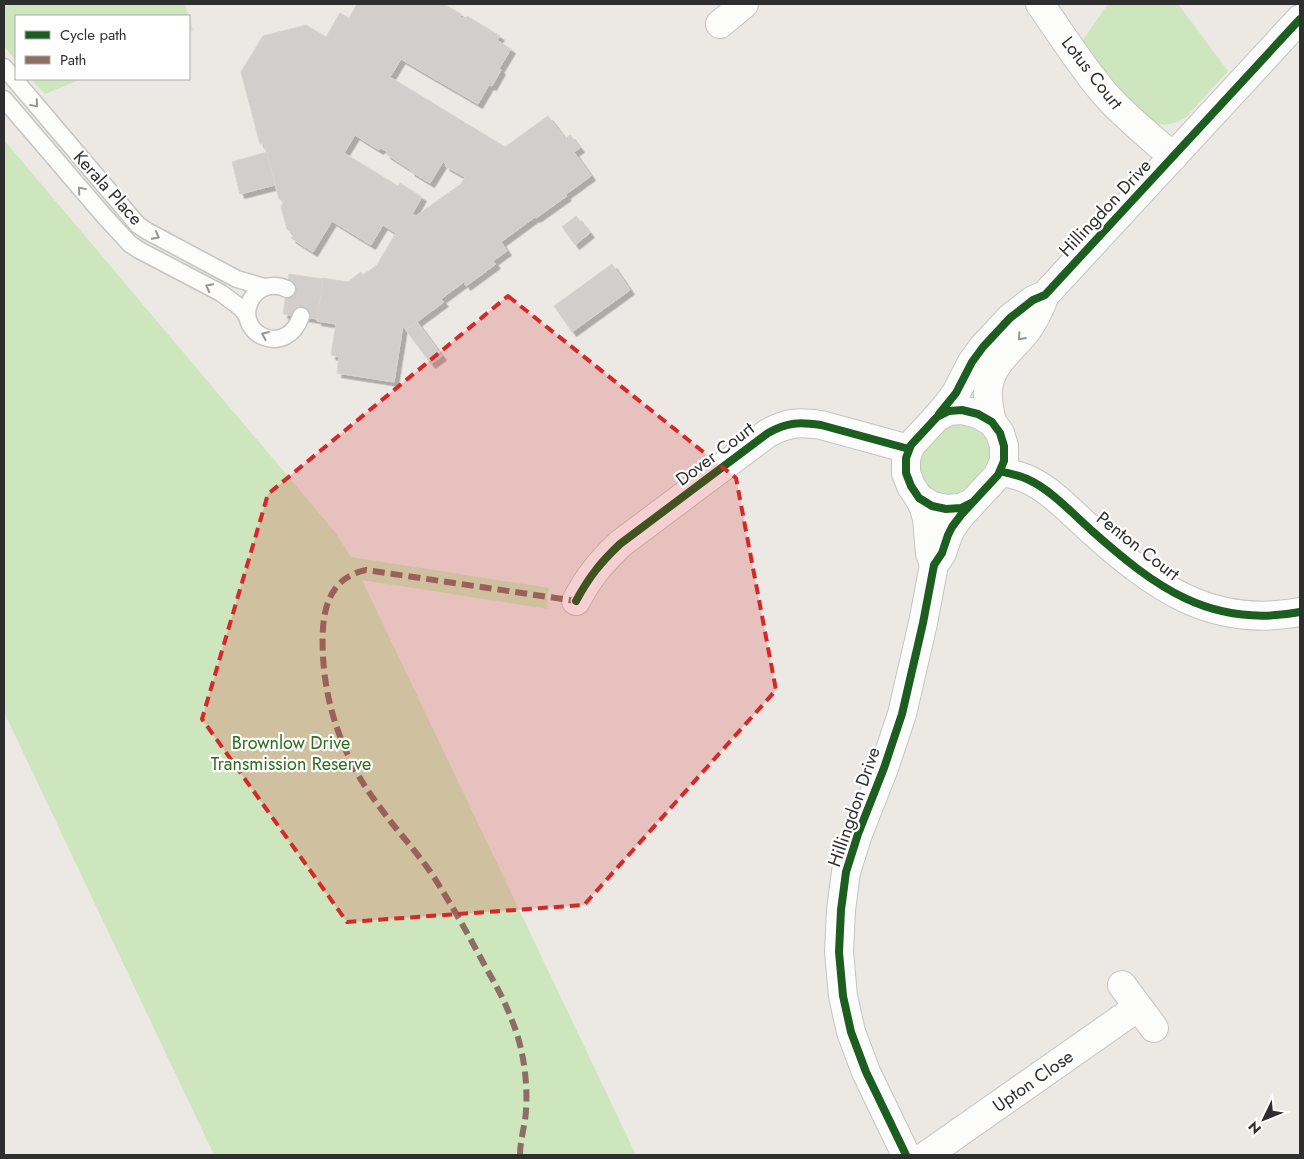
<svg xmlns="http://www.w3.org/2000/svg" width="1304" height="1159" font-family="Jost,sans-serif">
<style>
.green{fill:#cee6be}
.building{fill:#d1cecb;stroke:#d7d4d0;fill-rule:evenodd;filter:url(#shadow)}
.lines{fill:none;stroke-linecap:round;stroke-linejoin:round}
.service-casing{stroke:#c5c4c5;stroke-width:19}
.minor-casing{stroke:#c5c4c5;stroke-width:30}
.service{stroke:#fcfcfb;stroke-width:16}
.minor{stroke:#fcfcfb;stroke-width:28}
.quiet{stroke:#8d6e63;stroke-width:6;stroke-dasharray:12 6;stroke-linecap:butt}
.cycleway-casing{stroke:#fff;stroke-width:11}
.cycleway{stroke:#1b5e20;stroke-width:8}
.oneway{stroke:#959594}
.marked{fill:#d62828;fill-opacity:0.2;stroke:#d62828;stroke-width:4;stroke-dasharray:10 6;stroke-linejoin:round}
.labels{text-anchor:middle;stroke-width:4.5;stroke-linejoin:round;paint-order:stroke}
.street-label{font-size:18px;fill:#2e2e2e;stroke:#fff}
.park-label{font-size:18px;fill:#2c6e1b;stroke:#fff}
</style>
<defs>
<filter id="shadow"><feDropShadow dx="4.5" dy="4.5" stdDeviation="0" flood-color="#0004"/></filter>
</defs>
<rect width="100%" height="100%" fill="#ece8e4"/>
<!-- green -->
<g class="green">
<polygon points="4,4 185,4 193,30 189,32 189,16 16,16 16,61 4,46"/>
<path d="M1108,4H1178L1228,71L1186,117C1170,127 1160,127 1144,118L1080,44Z"/>
<polygon points="31,79 81,79 45,94"/>
<polygon points="4,140 335,532 351,557 549,588 547,595 548,609 362,580 636,1155 214,1155 4,712"/>
<path d="M961,424C966,424 971,425 975,428C988,435 994,452 986,465C983,470 978,475 974,479C969,484 965,489 959,492C944,499 927,490 921,475C913,454 933,440 946,427L951,425Z"/>
</g>
<!-- building -->
<g class="building">
<path d="M357,4H444L461,14L460,17L465,19L467,16L500,36L497,40L511,49L499,69L501,70L492,86L489,85L478,104L401,59L390,77L505,147L548,116L565,139L570,135L580,148L574,152L591,176L565,195L567,196L536,218L535,217L501,242L507,251L493,261L496,264L466,286L464,282L441,299L444,302L406,330L403,325L394,382L337,373L339,357L331,355L336,324L317,321L323,278L348,282L361,272L363,275L377,265L396,233L383,225L371,245L332,221L313,252L291,238L294,234L287,229L281,207L284,202L279,199L264,143L260,144L241,72L263,36L306,25L326,37L340,13L349,18ZM355,135L379,150L381,148L387,152L386,154L411,170L410,171L430,183L443,162L446,164L445,166L465,177L461,184L416,216L412,214L422,197L400,183L398,186L344,153Z"/>
<polygon points="267,152 275,185 240,194 232,162"/>
<polygon points="576,216 590,233 575,245 562,227"/>
<polygon points="612,264 630,290 572,332 554,306"/>
<polygon points="289,274 323,279 317,319 283,314"/>
<polygon points="417,322 442,356 431,364 406,330"/>
</g>
<g class="lines">
<defs>
<g id="service">
<polyline points="4,67 138,225 147,231 237,279 264,287"/>
<polyline points="4,99 105,217 130,244 139,250 221,293 241,308 247,316"/>
<path d="M287,289C279,285 269,285 261,289C255,293 251,297 249,304C237,335 287,358 301,316"/>
</g>
<g id="minor">
<path d="M1040,4C1061,34 1081,66 1105,94C1125,117 1150,136 1173,157"/>
<polyline points="720,24 744,4"/>
<polyline points="937,417 948,404 956,393 972,362 983,347 1010,318 1033,300 1045,295 1300,19"/>
<path d="M992,422C990,412 987,402 988,391C989,366 1010,351 1025,333C1034,321 1040,309 1045,295"/>
<path d="M1000,471C1009,474 1020,475 1029,480C1051,490 1072,513 1091,530C1154,586 1210,629 1300,612"/>
<polyline points="919,498 924,508 927,519 930,553 934,565"/>
<path d="M576,601C589,577 600,563 620,544L768,433C788,422 799,422 821,425L909,449"/>
<polyline points="1122,985 1154,1028"/>
<polyline points="906,1155 866,1072 851,1032 843,996 839,952 841,910 846,872 858,834 884,768 902,714 923,623 934,565 942,553 948,535 952,527 961,515 998,475 1004,461 1004,446 1000,433 992,422 978,414 962,410 949,411 937,417 911,445 906,458 906,473 911,486 919,498 932,506 946,509 961,508 973,502"/>
<polyline points="927,1155 1138,1007"/>
</g>
</defs>
<!-- service casing -->
<use href="#service" class="service-casing"/>
<!-- minor casing -->
<use href="#minor" class="minor-casing"/>
<!-- service -->
<use href="#service" class="service"/>
<!-- minor -->
<use href="#minor" class="minor"/>
<!-- quiet -->
<path class="quiet" d="M520,1155C520,1140 525,1126 526,1111C528,1080 523,1046 511,1018C504,999 494,982 484,964C469,936 454,909 437,882C424,861 407,842 391,822C382,810 371,796 363,783C334,736 320,682 323,628C325,599 336,576 366,570L576,601"/>
<defs>
<g id="cycleway">
<polyline points="939,414 956,393 972,362 983,347 1010,318 1033,300 1045,295 1300,19"/>
<path d="M1000,471C1009,474 1020,475 1029,480C1051,490 1072,513 1091,530C1154,586 1210,629 1300,612"/>
<path d="M576,601C589,577 600,563 620,544L768,433C788,422 799,422 821,425L909,449"/>
<polyline points="906,1155 866,1072 851,1032 843,996 839,952 841,910 846,872 858,834 884,768 902,714 923,623 934,565 942,553 948,535 952,527 961,515 998,475 1004,461 1004,446 1000,433 992,422 978,414 962,410 949,411 937,417 911,445 906,458 906,473 911,486 919,498 932,506 946,509 961,508 973,502"/>
</g>
</defs>
<!-- cycleway casing -->
<use href="#cycleway" class="cycleway-casing"/>
<!-- cycleway -->
<use href="#cycleway" class="cycleway"/>
</g>
<!-- one-way arrows -->
<defs><path id="oneway-chevron" d="M-2-3.5L2.5 0L-2 3.5" fill="none" stroke-width="1.6" stroke-linecap="round" stroke-linejoin="round" transform="scale(1.25)"/></defs>
<g class="oneway">
<use href="#oneway-chevron" transform="translate(35 104) rotate(50)"/>
<use href="#oneway-chevron" transform="translate(81 190) rotate(-130)"/>
<use href="#oneway-chevron" transform="translate(156 236) rotate(28)"/>
<use href="#oneway-chevron" transform="translate(209 287) rotate(-153)"/>
<use href="#oneway-chevron" transform="translate(265 335) rotate(-157)"/>
<use href="#oneway-chevron" transform="translate(1021 337) rotate(132)"/>
</g>
<!-- marked area -->
<path class="marked" d="M508,296L736,478L776,690L584,905L347,922L202,719L268,494Z"/>
<g class="labels">
<!-- street labels -->
<g class="street-label">
<text transform="translate(1092 73) rotate(52)" y="6">Lotus Court</text>
<text transform="translate(108 188) rotate(48)" y="6">Kerala Place</text>
<text transform="translate(1105 208) rotate(-47)" y="6">Hillingdon Drive</text>
<text transform="translate(715 454) rotate(-37)" y="6">Dover Court</text>
<text transform="translate(1138 546) rotate(38)" y="6">Penton Court</text>
<text transform="translate(854 807) rotate(-71)" y="6">Hillingdon Drive</text>
<text transform="translate(1033 1081) rotate(-35)" y="6">Upton Close</text>
</g>
<!-- park labels -->
<g class="park-label">
<text x="291" y="749">Brownlow Drive<tspan x="291" dy="21">Transmission Reserve</tspan></text>
</g>
</g>
<!-- border -->
<rect width="1304" height="1159" fill="none" stroke="#2e2e2e" stroke-width="10"/>
<!-- legend -->
<rect x="15" y="15" width="175" height="65" fill="#ffffff" stroke="#ababab"/>
<rect x="25" y="31" width="25" height="8" fill="#1b5e20" stroke="#ababab"/>
<text x="60" y="40" font-size="15" fill="#2e2e2e">Cycle path</text>
<rect x="25" y="56" width="25" height="8" fill="#8d6e63" stroke="#ababab"/>
<text x="60" y="65" font-size="15" fill="#2e2e2e">Path</text>
<!-- north arrow -->
<g transform="translate(1264 1119) rotate(227)" stroke="#ffffff" stroke-width="4" paint-order="stroke">
<path d="M0-4L9 19L0 12L-9 19Z" fill="#2e2e2e"/>
<text y="-8" font-size="14" font-weight="bold" text-anchor="middle" fill="#2e2e2e">N</text>
</g>
</svg>
